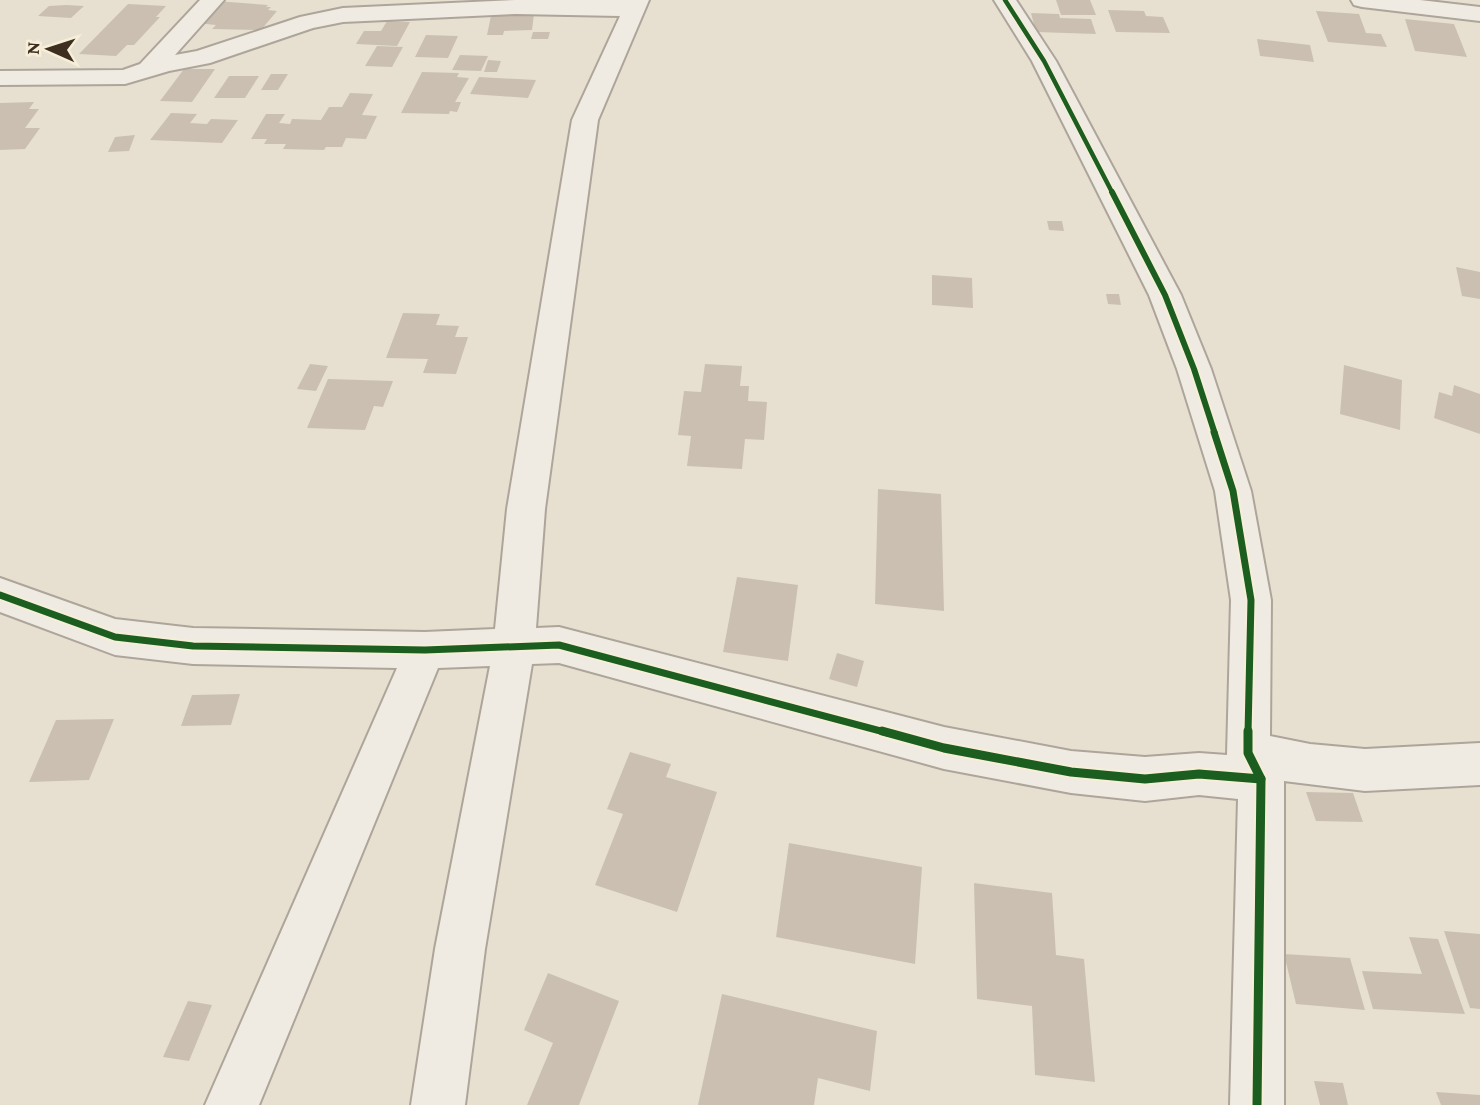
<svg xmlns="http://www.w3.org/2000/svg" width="1480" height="1105" font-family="'Crimson Pro',serif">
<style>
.building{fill:#cbbfb2}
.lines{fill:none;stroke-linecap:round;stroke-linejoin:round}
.minor-casing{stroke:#ada599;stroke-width:4}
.minor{fill:#efebe3;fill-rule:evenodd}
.cycleway-far3-casing{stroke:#f7eed8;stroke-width:7}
.cycleway-far2-casing{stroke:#f7eed8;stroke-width:10}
.cycleway-far1-casing{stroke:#f7eed8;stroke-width:11}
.cycleway-casing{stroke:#f7eed8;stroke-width:13}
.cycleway-far3{stroke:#1b5e20;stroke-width:4.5}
.cycleway-far2{stroke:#1b5e20;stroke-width:6}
.cycleway-far1{stroke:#1b5e20;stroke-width:7}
.cycleway{stroke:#1b5e20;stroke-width:9}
</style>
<rect width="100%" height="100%" fill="#e7e0d1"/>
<!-- building -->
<g class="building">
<polygon points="1056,0 1090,0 1096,15 1061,15"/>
<polygon points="216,1 268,5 266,7 271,7 268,10 277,11 261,30 212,29 216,25 195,23"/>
<polygon points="128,4 166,6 156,17 160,17 134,45 127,45 116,56 79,54"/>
<polygon points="66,5 84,6 71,18 38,16 49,6"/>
<polygon points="1108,10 1144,11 1146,16 1163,17 1170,33 1116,32"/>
<polygon points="1316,11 1359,14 1366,33 1381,34 1387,47 1328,42"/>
<polygon points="1031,13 1059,14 1060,18 1091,19 1096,34 1036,32"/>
<polygon points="534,14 532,30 504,31 503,35 487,35 491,16"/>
<polygon points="1405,19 1454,24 1467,57 1415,51"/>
<polygon points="387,21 410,22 397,46 356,44 364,31 381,31"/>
<polygon points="533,32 550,32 548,39 531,39"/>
<polygon points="426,35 458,36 448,58 415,57"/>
<polygon points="1257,39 1310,45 1314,62 1260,56"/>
<polygon points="377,46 403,47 392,67 365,66"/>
<polygon points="460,55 488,56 481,71 452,70"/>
<polygon points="488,60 501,61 497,72 484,72"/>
<polygon points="184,69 215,69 192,102 160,101"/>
<polygon points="422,72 459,73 457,77 469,78 455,102 461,102 457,112 450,111 449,114 401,113"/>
<polygon points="271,74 288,74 278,90 261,90"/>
<polygon points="229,76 259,76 245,98 214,98"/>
<polygon points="479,77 536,80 528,98 470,94"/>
<polygon points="350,93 373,94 362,115 377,116 366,139 346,138 342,147 326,147 324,150 283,149 286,144 264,144 267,139 251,139 266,114 285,114 279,123 290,124 292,119 321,120 329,107 342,107"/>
<polygon points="34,102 29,109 39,109 25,128 40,128 25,149 0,150 0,103"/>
<polygon points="171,113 197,114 190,123 207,124 211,119 238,120 222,143 150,140"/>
<polygon points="135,135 129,151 108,152 115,137"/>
<polygon points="1047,221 1062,221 1064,231 1049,230"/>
<polygon points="1456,267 1480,272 1480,299 1462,296"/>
<polygon points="932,275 972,278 973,308 932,305"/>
<polygon points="1106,294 1119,294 1121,305 1108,304"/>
<polygon points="403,313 440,314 436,325 459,326 455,337 468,337 456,374 423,373 428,359 386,358"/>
<polygon points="310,364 328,366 316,391 297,389"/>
<polygon points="705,364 742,366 740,386 749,386 748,401 767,402 764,440 745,439 742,469 687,466 691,436 678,435 684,391 701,392"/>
<polygon points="1344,365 1402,380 1400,430 1340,414"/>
<polygon points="328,379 393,381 383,407 374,406 365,430 307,428"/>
<polygon points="1454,385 1480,394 1480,434 1434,418 1439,392 1452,396"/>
<polygon points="878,489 941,494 944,611 875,604"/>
<polygon points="737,577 798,585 788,661 723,652"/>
<polygon points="837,653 864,661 857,687 829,679"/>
<polygon points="240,694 231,725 181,726 192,695"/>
<polygon points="114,719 89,780 29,782 56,720"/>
<polygon points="630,752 671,764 666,777 717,792 677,912 595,885 623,814 607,809"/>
<polygon points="1306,792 1353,793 1363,822 1316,821"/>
<polygon points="789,843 922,867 915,964 776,937"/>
<polygon points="974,883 1052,893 1056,955 1084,959 1095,1082 1035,1075 1032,1006 977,999"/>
<polygon points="1444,931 1480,934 1480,1009 1470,1008"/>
<polygon points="1409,937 1438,939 1465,1014 1373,1009 1362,971 1422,974"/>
<polygon points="1284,954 1350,958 1365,1010 1296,1004"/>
<polygon points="548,973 619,1001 579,1105 527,1105 553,1043 524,1030"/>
<polygon points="722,994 877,1031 870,1091 818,1078 814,1105 698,1105"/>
<polygon points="188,1001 212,1005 189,1061 163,1057"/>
<polygon points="1314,1081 1343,1083 1348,1105 1320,1105"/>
<polygon points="1436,1092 1480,1095 1480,1105 1441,1105"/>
</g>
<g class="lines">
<defs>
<g id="minor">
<polygon points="200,0 224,0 175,55 197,51 300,17 343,8 516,0 649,0 598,120 545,509 536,628 559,627 944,727 1071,751 1145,757 1199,753 1227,755 1231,600 1215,491 1177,369 1149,295 1032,61 994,0 1016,0 1056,61 1181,295 1211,369 1251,491 1271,600 1270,736 1310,744 1365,749 1480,743 1480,785 1365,791 1284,781 1284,1105 1230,1105 1238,799 1199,795 1145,801 1071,793 944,769 559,663 532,664 485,949 465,1105 411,1105 435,949 490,666 438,668 259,1105 205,1105 397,668 193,664 115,655 0,612 0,578 115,619 193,628 425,632 495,629 507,509 572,120 620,16 516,14 343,22 313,28 210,63 169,71 125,84 0,85 0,71 123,70 140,64"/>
<polygon points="1351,0 1420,0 1480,7 1480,21 1362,7 1354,5"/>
</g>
</defs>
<!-- minor casing -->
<use href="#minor" class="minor-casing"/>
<!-- minor -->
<use href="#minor" class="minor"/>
<defs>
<polyline id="cycleway-far3" points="1005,0 1044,61 1113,194"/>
<polyline id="cycleway-far2" points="1112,192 1165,295 1194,369 1215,434"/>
<g id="cycleway-far1">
<polyline points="1214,432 1233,491 1251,600 1248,733"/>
<polyline points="0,595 115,637 193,646 425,650 559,645 888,733"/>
</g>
<g id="cycleway">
<polyline points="882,731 944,748 1071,772 1145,779 1199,774 1261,779"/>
<polyline points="1248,731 1248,753 1261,779 1257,1105"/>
</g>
</defs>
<!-- cycleway-far3 casing -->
<use href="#cycleway-far3" class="cycleway-far3-casing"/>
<!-- cycleway-far2 casing -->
<use href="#cycleway-far2" class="cycleway-far2-casing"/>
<!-- cycleway-far1 casing -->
<use href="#cycleway-far1" class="cycleway-far1-casing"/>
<!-- cycleway casing -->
<use href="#cycleway" class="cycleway-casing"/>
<!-- cycleway-far3 -->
<use href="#cycleway-far3" class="cycleway-far3"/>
<!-- cycleway-far2 -->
<use href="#cycleway-far2" class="cycleway-far2"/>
<!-- cycleway-far1 -->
<use href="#cycleway-far1" class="cycleway-far1"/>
<!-- cycleway -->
<use href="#cycleway" class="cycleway"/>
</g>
<!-- north arrow -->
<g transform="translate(49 49) rotate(273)" stroke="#f7eed8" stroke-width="5" paint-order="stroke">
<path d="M0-5L12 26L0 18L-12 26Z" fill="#3d2e20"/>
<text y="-10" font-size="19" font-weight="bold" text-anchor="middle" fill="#3d2e20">N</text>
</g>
</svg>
